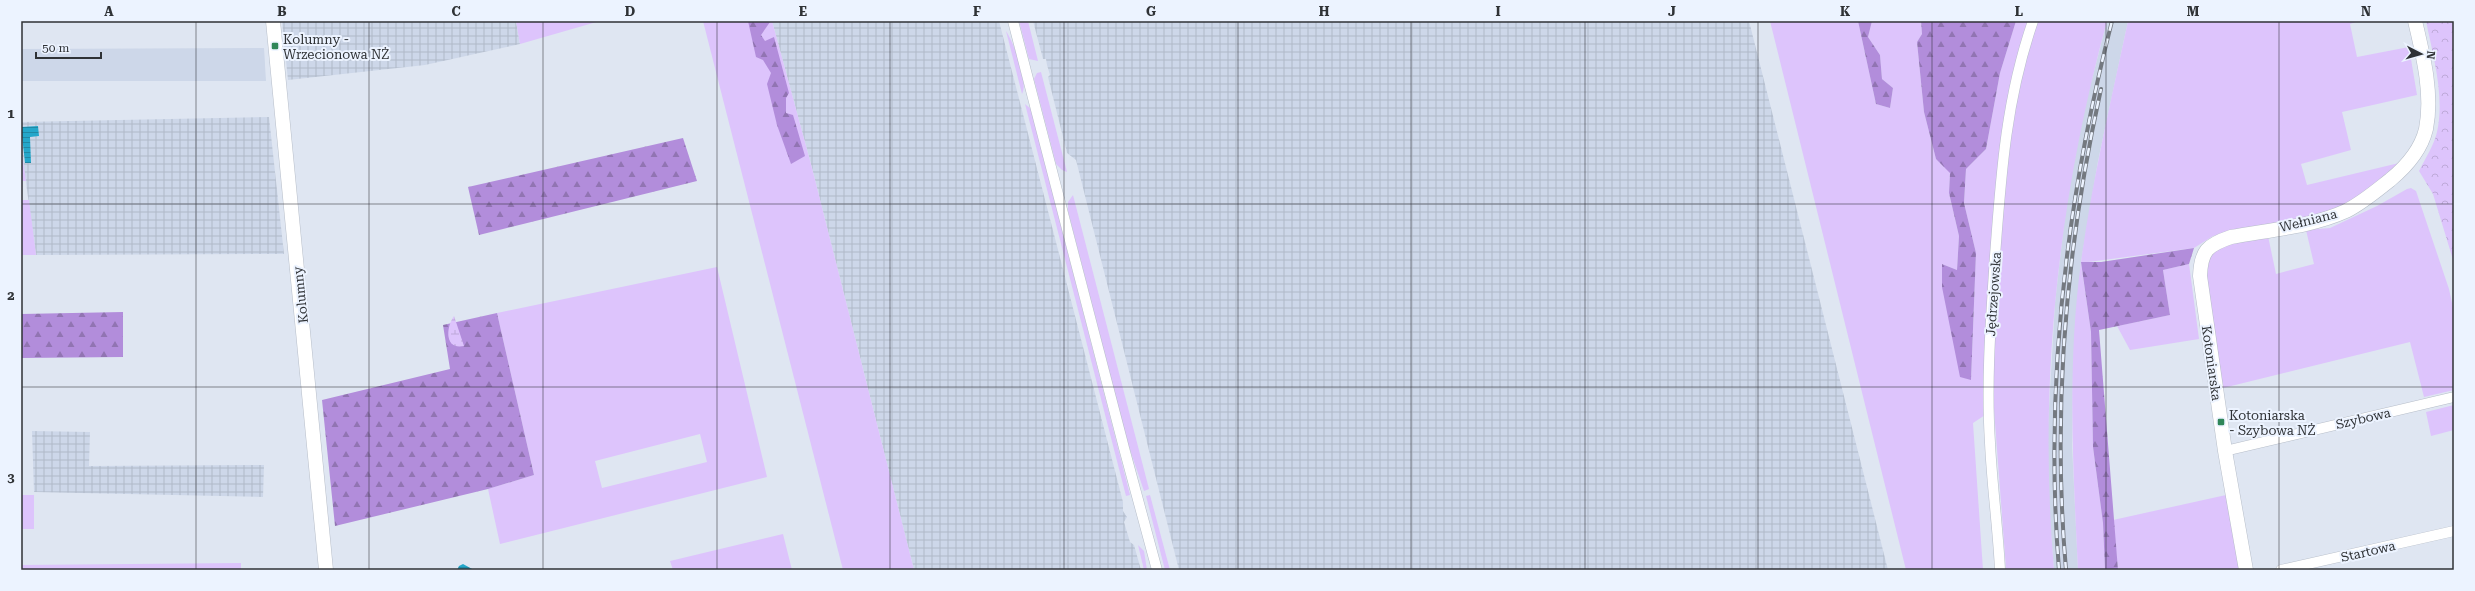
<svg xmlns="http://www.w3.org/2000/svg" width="2475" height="591" font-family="'Roboto Serif',serif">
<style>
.built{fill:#cdd7e9}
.industrial{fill:url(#industrial-grid)}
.grass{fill:#ddc4fc;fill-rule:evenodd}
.forest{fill:url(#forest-firs)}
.wetland{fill:url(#wetland-marsh)}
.park{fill:url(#park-crowns)}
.water{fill:url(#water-rules)}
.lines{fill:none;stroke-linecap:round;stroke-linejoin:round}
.street-casing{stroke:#b7bec9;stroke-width:11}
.secondary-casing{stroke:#b7bec9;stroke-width:15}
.street{stroke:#fff;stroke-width:10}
.secondary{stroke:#fff;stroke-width:14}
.rail-casing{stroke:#747980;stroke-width:4}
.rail{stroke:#ecf3ff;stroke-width:2.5;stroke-dasharray:8;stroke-linecap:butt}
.grid{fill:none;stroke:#2f3236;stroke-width:1;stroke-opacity:0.55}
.poi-dot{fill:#2f8659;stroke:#ecf3ff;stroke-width:1.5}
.labels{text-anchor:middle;stroke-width:4;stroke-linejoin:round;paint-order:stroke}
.poi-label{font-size:13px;fill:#2f3236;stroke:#ecf3ff;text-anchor:start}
.street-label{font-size:13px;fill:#2f3236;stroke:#ecf3ff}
.neatline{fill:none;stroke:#2f3236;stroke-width:1.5}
.grid-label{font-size:13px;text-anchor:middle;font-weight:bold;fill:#2f3236}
</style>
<defs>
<pattern id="industrial-grid" width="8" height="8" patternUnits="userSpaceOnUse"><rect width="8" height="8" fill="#cdd7e9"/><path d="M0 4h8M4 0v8" fill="none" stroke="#b0b9c8"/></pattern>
<pattern id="forest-firs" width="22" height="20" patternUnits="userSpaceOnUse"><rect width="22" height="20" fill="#b28ddb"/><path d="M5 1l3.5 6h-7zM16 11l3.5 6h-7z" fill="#9174b2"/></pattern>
<pattern id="wetland-marsh" width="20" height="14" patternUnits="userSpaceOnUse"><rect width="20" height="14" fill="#ddc4fc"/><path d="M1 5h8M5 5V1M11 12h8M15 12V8" fill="none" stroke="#bea9d9"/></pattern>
<pattern id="park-crowns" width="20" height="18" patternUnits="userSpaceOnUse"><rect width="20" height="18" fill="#ddc4fc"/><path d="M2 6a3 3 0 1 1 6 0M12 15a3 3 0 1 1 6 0" fill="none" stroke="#bea9d9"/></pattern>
<pattern id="water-rules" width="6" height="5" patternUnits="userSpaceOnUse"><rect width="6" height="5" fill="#24a7ca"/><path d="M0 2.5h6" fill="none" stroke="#2089a5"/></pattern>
</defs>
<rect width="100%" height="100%" fill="#dfe6f2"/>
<!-- built -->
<g class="built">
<polygon points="2107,21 2128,21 2098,161 2081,262 2073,371 2072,445 2078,570 2054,570 2048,498 2048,426 2055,303 2066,206 2078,133"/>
<polygon points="264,48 266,81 21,81 21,49"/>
</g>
<!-- industrial -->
<g class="industrial">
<polygon points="282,21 516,21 520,44 425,65 288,80"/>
<polygon points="772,21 999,21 1123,502 1123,511 1127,517 1124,522 1130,542 1134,545 1141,570 914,570 812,168"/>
<polygon points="1033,21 1749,21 1888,570 1179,570 1076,160 1067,153 1048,77 1050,75 1047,65 1046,59 1043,59"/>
<polygon points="269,117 284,254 36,255 21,147 21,122"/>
<polygon points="32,431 90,432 89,466 264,465 263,497 34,492"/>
</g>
<!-- grass -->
<g class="grass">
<polygon points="516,21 600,21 520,44"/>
<polygon points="703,21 772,21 812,168 914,570 843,570"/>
<polygon points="1019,21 1028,21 1038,61 1029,59"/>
<path d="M1770,21H1858L1876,104L1890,108L1893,88L1882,79L1880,55L1868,37L1872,21H1921L1922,34L1917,42L1924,112L1936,159L1950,172L1949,193L1959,236L1957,270L1942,264L1971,380L1976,253L1964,203L1966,169L1986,149L2000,73L2016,21H2107C2058,200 2038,385 2054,570L2006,569L1994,409L1973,423L1983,570H1906Z"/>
<path d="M2128,21H2359L2350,24L2357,57L2409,47L2417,95L2342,112L2351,150L2301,164L2307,185L2399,163L2371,187L2341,207L2301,219L2213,236L2194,248L2081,263L2091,332L2093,447L2103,523L2105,570H2078C2073,468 2067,364 2081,262C2092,181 2111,101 2128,21Z"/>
<path d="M1006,31C1013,41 1029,82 1022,94Z"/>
<polygon points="1041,72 1067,172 1062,170 1056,164 1034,79 1037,73"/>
<polygon points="1025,104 1031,109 1130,495 1126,496"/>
<polygon points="21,147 26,181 21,181"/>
<polygon points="2411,188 2416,191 2449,289 2454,312 2454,390 2424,397 2410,342 2219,389 2205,271 2209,256 2223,245 2268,236 2276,274 2314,264 2306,230 2330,228 2377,206 2407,189"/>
<polygon points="1073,195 1149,489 1144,491 1128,444 1068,211 1068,202"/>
<polygon points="21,200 29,200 36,255 21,255"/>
<polygon points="2189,264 2199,339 2130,350 2117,326 2170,315 2163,270"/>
<path d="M717,267L767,477L500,544L488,489L534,475L497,313ZM700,434L707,462L602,488L595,461Z"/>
<polygon points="2454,405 2454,430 2431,436 2426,412"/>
<rect x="21" y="495" width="13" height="34"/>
<polygon points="1150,495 1170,570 1165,570 1146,496"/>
<polygon points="2226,495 2241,570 2118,570 2113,520"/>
<polygon points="783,534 792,570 673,570 670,561"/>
<polygon points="1138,545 1144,551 1147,570 1144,570"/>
<polygon points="241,563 241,570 21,570 21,565"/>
</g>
<!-- forest -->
<g class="forest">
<polygon points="748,21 770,22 761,35 765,41 774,37 789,93 786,98 786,113 793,115 805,156 791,164 777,125 767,84 771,73 763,60 756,57"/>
<polygon points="1858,21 1872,21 1868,37 1880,55 1882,79 1893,88 1890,108 1876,104"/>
<polygon points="1921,21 2016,21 2000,73 1986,149 1966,169 1964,203 1976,253 1971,380 1960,377 1942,287 1942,264 1957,270 1959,236 1949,193 1950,173 1936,159 1924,112 1917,42 1922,34"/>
<polygon points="683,138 697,181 479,235 468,187"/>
<polygon points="2194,248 2189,264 2163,270 2170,315 2099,330 2118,570 2105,570 2103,523 2093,447 2091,332 2081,262 2101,262"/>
<polygon points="123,312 123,357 21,358 21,314"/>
<polygon points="497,313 534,475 488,489 335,526 322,400 450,369 443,325"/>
</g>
<!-- wetland -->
<path class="wetland" d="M454,316L464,346C444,350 446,327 454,316Z"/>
<!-- park -->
<path class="park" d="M2426,21H2454V263L2433,194L2419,171C2425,159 2434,145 2437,132C2445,96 2433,56 2426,21Z"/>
<!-- water -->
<g class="water">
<polygon points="38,126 39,136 30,137 31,163 25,163 21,127"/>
<polygon points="463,564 474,570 457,570 459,566"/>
</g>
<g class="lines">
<defs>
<g id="street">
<polyline points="1013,21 1124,448 1157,570"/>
<polyline points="2225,451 2454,397"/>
<path d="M2000,570C1998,528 1992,486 1990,443C1986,381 1991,318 1995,256C2001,174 2006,99 2033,21"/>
<polyline points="2281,570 2454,531"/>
</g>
<g id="secondary">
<polyline points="273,21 326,570"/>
<path d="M2246,570L2225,451L2200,276C2201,251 2207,245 2231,237C2268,230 2311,227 2346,211C2362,203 2376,191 2390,180C2407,166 2421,150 2426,129C2433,94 2423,55 2415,21"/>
</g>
</defs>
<!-- street casing -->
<use href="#street" class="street-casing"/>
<!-- secondary casing -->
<use href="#secondary" class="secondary-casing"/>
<!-- street -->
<use href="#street" class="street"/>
<!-- secondary -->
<use href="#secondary" class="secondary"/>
<defs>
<g id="rail">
<path d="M2059,570C2044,384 2066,201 2112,21"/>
<path d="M2066,570C2052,408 2066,247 2101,89"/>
</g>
</defs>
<!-- rail casing -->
<use href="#rail" class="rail-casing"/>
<!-- rail -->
<use href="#rail" class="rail"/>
</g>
<!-- grid -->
<path class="grid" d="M196,21V570M369,21V570M543,21V570M717,21V570M890,21V570M1064,21V570M1238,21V570M1411,21V570M1585,21V570M1758,21V570M1932,21V570M2106,21V570M2279,21V570M21,204H2454M21,387H2454"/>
<!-- markers -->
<g class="poi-dot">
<rect x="271" y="42" width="8" height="8" rx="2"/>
<rect x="2217" y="418" width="8" height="8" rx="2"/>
</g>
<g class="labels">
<!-- poi labels -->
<g class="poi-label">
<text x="283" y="44">Kolumny -<tspan x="283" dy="15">Wrzecionowa NŻ</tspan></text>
<text x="2229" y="420">Kotoniarska<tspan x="2229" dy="15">- Szybowa NŻ</tspan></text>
</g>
<!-- street labels -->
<g class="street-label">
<text transform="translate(2308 220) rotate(-14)" y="5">Wełniana</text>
<text transform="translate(1993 294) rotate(-86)" y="5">Jędrzejowska</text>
<text transform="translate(300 295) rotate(-96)" y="5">Kolumny</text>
<text transform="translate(2212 363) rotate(82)" y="5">Kotoniarska</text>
<text transform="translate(2363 418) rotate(-13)" y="5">Szybowa</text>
<text transform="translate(2368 551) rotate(-13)" y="5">Startowa</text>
</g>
</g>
<!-- border -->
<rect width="2475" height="591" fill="none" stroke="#ecf3ff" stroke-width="44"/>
<!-- north arrow -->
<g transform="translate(2421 54) rotate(96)" stroke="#ecf3ff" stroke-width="3" paint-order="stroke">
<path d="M0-3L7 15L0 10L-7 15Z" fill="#2f3236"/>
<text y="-6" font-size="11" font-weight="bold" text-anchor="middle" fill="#2f3236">N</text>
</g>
<!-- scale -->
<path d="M36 52v6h65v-6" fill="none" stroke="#2f3236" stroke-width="2"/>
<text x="42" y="52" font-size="12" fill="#2f3236" stroke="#ecf3ff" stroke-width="3" paint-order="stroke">50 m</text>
<rect x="22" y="22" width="2431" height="547" class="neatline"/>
<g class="grid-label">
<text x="109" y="16">A</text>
<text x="282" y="16">B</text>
<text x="456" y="16">C</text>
<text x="630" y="16">D</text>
<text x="803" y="16">E</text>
<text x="977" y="16">F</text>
<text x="1151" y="16">G</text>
<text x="1324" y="16">H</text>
<text x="1498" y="16">I</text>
<text x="1672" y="16">J</text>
<text x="1845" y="16">K</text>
<text x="2019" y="16">L</text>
<text x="2193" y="16">M</text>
<text x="2366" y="16">N</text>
<text x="11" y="118">1</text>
<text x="11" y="300">2</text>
<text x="11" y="482">3</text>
</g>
</svg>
